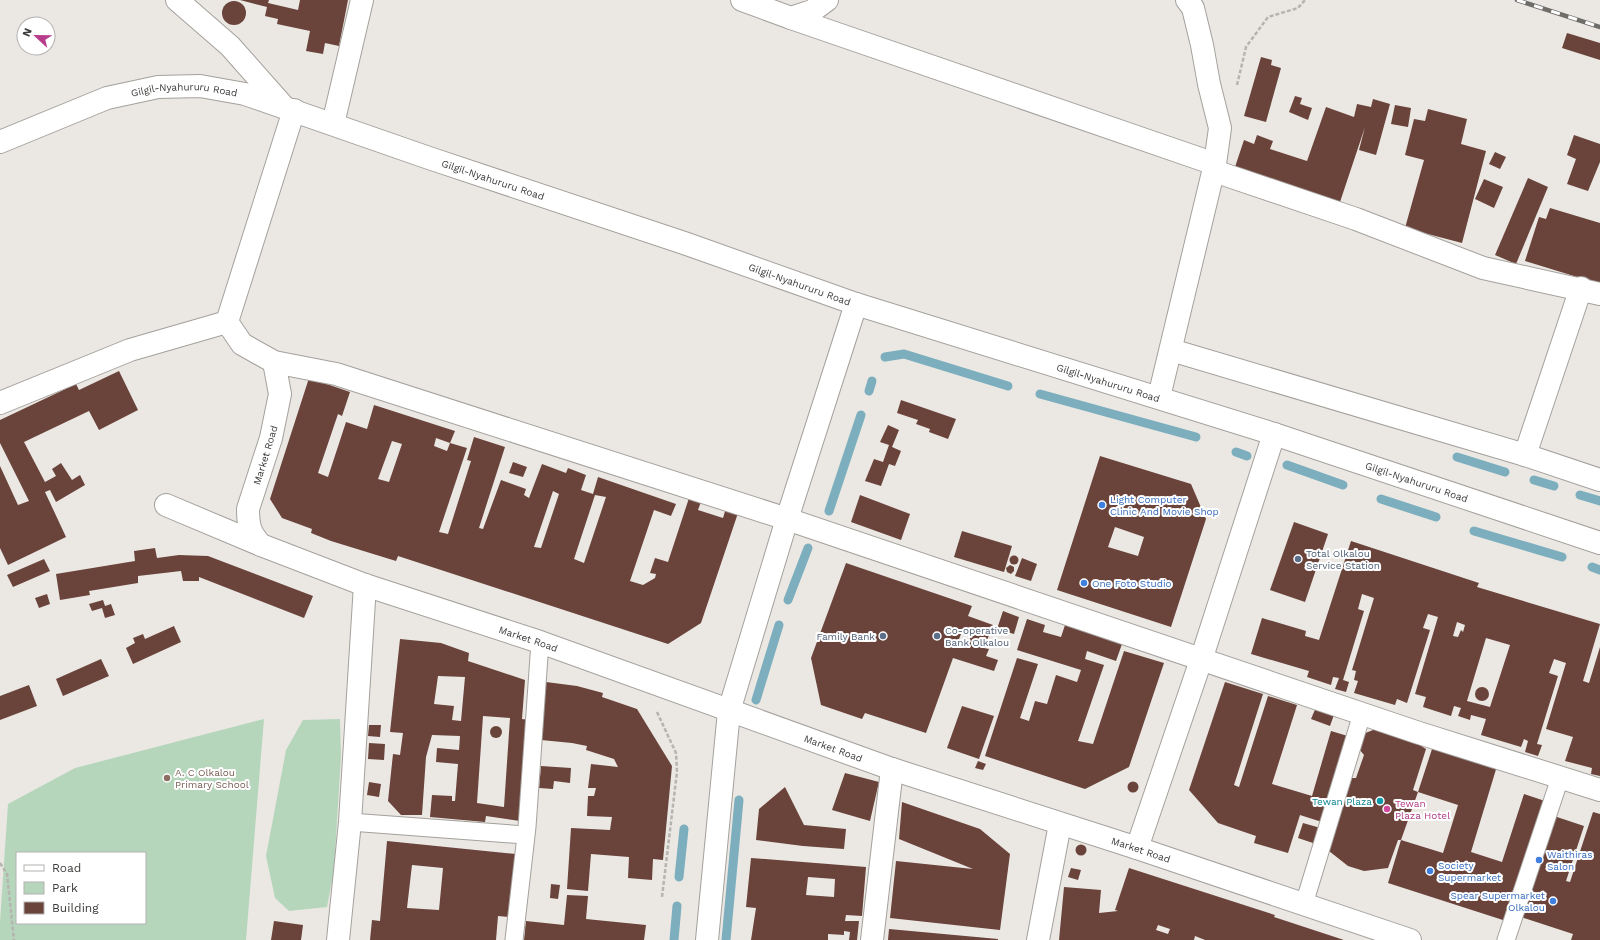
<svg xmlns="http://www.w3.org/2000/svg" width="1600" height="940" font-family="'Work Sans',sans-serif">
<style>
.green{fill:#b6d6bc;fill-rule:evenodd}
.lines{fill:none;stroke-linecap:round;stroke-linejoin:round}
.stream{stroke:#7caebd;stroke-width:9}
.building{fill:#6a433b;fill-rule:evenodd}
.service-casing{stroke:#a4a19d;stroke-width:19}
.minor-casing{stroke:#a4a19d;stroke-width:24}
.secondary-casing{stroke:#a4a19d;stroke-width:24}
.path{stroke:#b6b4b0;stroke-width:2.5;stroke-dasharray:4 2;stroke-linecap:butt}
.service{stroke:#fff;stroke-width:17}
.minor{stroke:#fff;stroke-width:22}
.secondary{stroke:#fff;stroke-width:22}
.rail-casing{stroke:#6e6d6a;stroke-width:4.5}
.rail{stroke:#fff;stroke-width:3;stroke-dasharray:9;stroke-linecap:butt}
.shop-dot{fill:#3f7fe0;stroke:#fff;stroke-width:1.5}
.service-dot{fill:#5c6f8a;stroke:#fff;stroke-width:1.5}
.education-dot{fill:#8d6e63;stroke:#fff;stroke-width:1.5}
.culture-dot{fill:#0f9aa8;stroke:#fff;stroke-width:1.5}
.hotel-dot{fill:#d1479c;stroke:#fff;stroke-width:1.5}
.labels{text-anchor:middle;stroke-width:4;stroke-linejoin:round;paint-order:stroke}
.street-label{font-size:10px;fill:#3c3b39;stroke:#fff}
.shop-label{font-size:10px;fill:#366cbe;stroke:#fff;text-anchor:start}
.service-label{font-size:10px;fill:#4e5e75;stroke:#fff;text-anchor:start}
.education-label{font-size:10px;fill:#785e54;stroke:#fff;text-anchor:start}
.culture-label{font-size:10px;fill:#0d838f;stroke:#fff;text-anchor:end}
.hotel-label{font-size:10px;fill:#b23c85;stroke:#fff;text-anchor:start}
</style>
<rect width="100%" height="100%" fill="#ebe8e4"/>
<!-- green -->
<g class="green">
<path d="M264,719L246,940H0V921L8,804L75,768ZM17,853H145V923H17Z"/>
<polygon points="340,719 341,756 334,870 327,907 289,911 275,898 266,856 286,750 303,720"/>
</g>
<g class="lines">
<!-- stream -->
<g class="stream">
<polyline points="885,357 904,354 1008,386"/>
<polyline points="869,391 872,381"/>
<polyline points="1040,394 1196,437"/>
<polyline points="1236,452 1247,456"/>
<polyline points="1457,457 1505,472"/>
<polyline points="1287,465 1343,485"/>
<polyline points="1534,480 1554,486"/>
<polyline points="1580,495 1600,501"/>
<polyline points="1381,499 1436,517"/>
<polyline points="829,511 861,415"/>
<polyline points="1474,531 1562,557"/>
<polyline points="1592,567 1600,570"/>
<polyline points="788,600 808,548"/>
<polyline points="756,700 779,625"/>
<polyline points="679,877 684,829"/>
<polyline points="674,940 677,906"/>
<polyline points="726,940 739,800"/>
</g>
</g>
<!-- building -->
<g class="building">
<polygon points="240,0 269,0 268,3 298,10 300,0 348,0 339,46 325,43 323,54 306,51 310,31 277,24 278,19 265,16 267,7"/>
<circle cx="234" cy="13" r="12"/>
<polygon points="1567,33 1600,43 1600,60 1562,48"/>
<polygon points="1261,57 1272,60 1271,65 1281,68 1266,122 1244,116"/>
<polygon points="1295,96 1302,98 1300,104 1312,108 1308,120 1289,112"/>
<polygon points="1373,99 1390,104 1376,155 1359,150 1365,127 1340,202 1235,167 1244,140 1254,144 1257,135 1273,141 1270,149 1307,161 1326,107 1354,117 1357,104 1371,107"/>
<polygon points="1395,105 1411,108 1408,127 1391,124"/>
<polygon points="1428,109 1467,119 1461,144 1486,151 1462,243 1405,228 1424,160 1405,155 1414,119 1425,121"/>
<polygon points="1574,135 1600,144 1600,162 1588,191 1567,184 1576,159 1567,155"/>
<polygon points="1495,152 1506,157 1500,169 1489,164"/>
<polygon points="1528,178 1548,187 1516,264 1495,255"/>
<polygon points="1484,179 1503,187 1494,208 1475,199"/>
<polygon points="1550,208 1600,223 1600,284 1525,261 1539,217 1546,219"/>
<polygon points="119,371 138,410 99,430 89,411 24,442 45,482 56,476 52,469 61,463 72,480 80,475 85,485 56,502 50,490 45,492 66,537 8,565 0,548 0,466 18,505 29,501 0,443 0,420 76,384 79,390"/>
<path d="M309,378L350,392L342,416L338,414L318,473L328,477L346,422L367,429L374,405L455,431L450,443L436,438L434,446L447,451L450,443L467,448L439,532L448,534L471,461L467,460L474,437L505,447L479,528L483,529L501,480L526,489L524,495L529,498L542,464L566,473L568,468L586,475L581,490L593,494L598,477L676,504L671,516L654,510L630,581L643,585L655,578L656,574L650,573L655,558L668,562L690,495L702,499L698,510L723,518L726,508L738,513L701,623L668,644L398,556L396,561L331,541L311,533L312,529L282,518L270,499ZM392,441L402,444L389,482L378,479ZM553,491L559,494L541,548L534,547ZM595,495L606,497L584,563L574,559Z"/>
<polygon points="901,400 956,419 948,439 929,432 930,429 916,424 918,420 897,413"/>
<polygon points="888,425 899,430 892,447 901,451 895,466 889,464 881,486 865,481 874,459 883,462 889,445 880,442"/>
<path d="M1100,456L1191,484L1206,519L1171,627L1057,590ZM1115,527L1144,537L1138,556L1108,547Z"/>
<polygon points="513,462 527,467 523,477 509,473"/>
<polygon points="860,495 910,514 901,540 851,522"/>
<polygon points="1294,522 1328,534 1305,602 1270,590"/>
<polygon points="962,531 1012,546 1004,572 954,557"/>
<path d="M1351,541L1479,583L1477,587L1600,624L1583,681L1589,683L1600,647V776L1591,774L1592,768L1565,761L1573,737L1546,729L1566,663L1554,659L1549,673L1558,676L1537,744L1542,745L1538,756L1525,752L1528,741L1524,739L1521,747L1481,735L1486,719L1471,715L1470,720L1458,716L1461,708L1454,706L1451,716L1423,707L1426,697L1415,694L1438,617L1428,614L1423,628L1430,630L1407,703L1397,699L1395,705L1354,693L1358,681L1354,680L1356,671L1352,670L1374,598L1362,594L1358,609L1364,611L1343,680L1349,682L1346,692L1335,689L1339,678L1333,677L1331,685L1307,677L1309,671L1251,654L1262,618L1306,631L1305,636L1319,640ZM1457,622L1465,625L1463,632L1461,630L1458,637L1453,636ZM1486,638L1510,645L1490,707L1467,701Z"/>
<polygon points="155,548 157,558 179,555 208,556 313,596 304,618 199,577 199,581 183,581 181,571 138,576 138,583 89,591 90,595 60,600 56,574 135,561 134,551"/>
<circle cx="1014" cy="560" r="4.5"/>
<polygon points="1022,558 1037,564 1031,581 1015,576"/>
<polygon points="44,559 50,571 13,587 7,575"/>
<path d="M846,563L972,606L968,616L993,625L984,648L989,649L986,656L998,660L994,671L953,658L926,733L865,713L862,719L821,705L811,658ZM963,629L972,632L969,642L959,639Z"/>
<polygon points="1010,565 1014,567 1014,571 1011,574 1007,572 1006,568"/>
<polygon points="47,594 50,604 39,608 35,598"/>
<polygon points="103,600 105,606 111,604 115,615 105,618 102,608 92,611 89,604"/>
<polygon points="1003,611 1019,617 1014,634 997,629"/>
<polygon points="1027,619 1045,625 1043,632 1061,637 1065,625 1122,644 1116,661 1087,651 1085,659 1104,665 1078,741 1093,744 1124,651 1164,663 1129,767 1085,789 985,756 1017,658 1038,664 1020,718 1029,721 1035,701 1047,704 1056,675 1077,682 1081,670 1017,650"/>
<polygon points="174,626 181,642 133,664 126,648 135,643 133,638 143,634 145,639"/>
<path d="M400,639L441,643L469,653L468,661L525,680L522,719L529,720L520,821L486,816L485,822L430,817L432,795L452,796V801H455L458,764L436,762L437,748L459,750L460,736L432,735L426,757L422,815H401L388,801L393,754L400,755L403,733L390,732ZM438,676L465,677L461,721L452,720L454,706L434,704ZM483,716L510,718L504,807L477,803Z"/>
<polygon points="101,659 109,676 63,696 56,679"/>
<polygon points="546,682 577,686 603,693 602,697 637,709 672,766 663,860 653,859 652,880 628,878 629,857 591,854 588,891 567,889 571,828 610,830 612,817 587,816 588,796 594,796 596,788 588,788 591,764 618,767 614,759 586,750 587,746 572,743 541,740"/>
<polygon points="1225,682 1263,694 1234,785 1239,787 1268,696 1297,705 1272,784 1312,796 1331,731 1351,737 1325,823 1300,815 1288,853 1254,843 1256,836 1218,823 1189,790"/>
<polygon points="29,685 37,706 0,720 0,696"/>
<circle cx="1482" cy="694" r="7"/>
<polygon points="1317,705 1335,712 1330,726 1311,719"/>
<polygon points="962,706 994,716 979,759 947,748"/>
<polygon points="369,725 381,725 380,737 368,736"/>
<circle cx="496" cy="732" r="6"/>
<polygon points="1378,728 1410,739 1426,749 1413,790 1418,792 1433,746 1497,766 1471,852 1502,862 1524,794 1545,801 1506,921 1388,883 1401,840 1443,853 1458,805 1418,792 1401,840 1398,840 1388,868 1364,871 1348,866 1329,851 1352,778 1356,778 1364,755 1359,749 1358,736"/>
<polygon points="369,743 385,744 384,760 368,759"/>
<polygon points="978,761 986,764 983,770 975,768"/>
<polygon points="541,766 571,768 570,783 554,781 553,789 539,788"/>
<polygon points="845,773 879,782 870,821 832,810"/>
<circle cx="1133" cy="787" r="5.5"/>
<polygon points="369,782 381,784 379,797 367,795"/>
<polygon points="785,787 804,825 846,829 844,849 803,846 756,840 759,809"/>
<polygon points="902,802 980,829 1010,854 1000,930 890,918 896,861 973,869 899,839"/>
<polygon points="1593,812 1600,814 1600,940 1571,940 1573,934 1521,917 1554,816 1584,826 1566,881 1570,882"/>
<polygon points="1303,823 1324,829 1319,845 1298,838"/>
<path d="M387,841L516,854L509,917L498,916L496,940H370L372,920L380,921ZM412,865L443,868L439,910L407,908Z"/>
<circle cx="1081" cy="850" r="5.5"/>
<path d="M751,858L866,867L862,916L846,915L845,921H859L857,940H849L850,932L844,931V935L828,934V940H751L756,908L746,907ZM808,877L835,879L834,897L806,895Z"/>
<polygon points="1071,868 1081,870 1078,880 1068,877"/>
<path d="M1129,868L1275,915L1274,917L1344,940H1205L1195,936L1194,940H1059L1064,887L1101,890L1099,913L1118,911L1115,910ZM1158,925L1170,929L1168,934L1156,930Z"/>
<polygon points="551,884 560,885 558,899 550,898"/>
<polygon points="567,895 588,896 586,919 646,925 644,940 524,940 526,921 564,925"/>
<polygon points="274,921 303,925 301,940 271,940"/>
<polygon points="889,929 998,939 998,940 888,940"/>
</g>
<g class="lines">
<defs>
<g id="service">
<polyline points="350,822 525,835"/>
<polyline points="1304,904 1362,714"/>
<polyline points="514,940 527,827 540,642"/>
<polyline points="1506,940 1560,778"/>
</g>
<g id="minor">
<polyline points="177,0 230,46 284,107"/>
<polyline points="742,0 791,18 812,11 827,0"/>
<polyline points="791,18 1215,164"/>
<polyline points="333,124 362,0"/>
<polyline points="1214,171 1356,219 1483,268 1600,294"/>
<polyline points="227,322 242,344 274,362 336,374 787,519 1416,732 1600,790"/>
<polyline points="227,322 294,110"/>
<polyline points="1171,350 1525,455 1600,480"/>
<path id="s1" d="M274,362L280,394L271,438L248,509C248,526 250,533 261,545L365,585L540,642L892,769L1137,848L1410,940"/>
<polyline points="1159,397 1215,164 1220,128 1209,84 1202,45 1193,8 1187,0"/>
<polyline points="0,403 130,350 227,322"/>
<polyline points="1525,455 1581,288"/>
<polyline points="166,505 261,545"/>
<polyline points="1137,848 1201,660 1274,434"/>
<polyline points="338,940 350,822 365,585"/>
<polyline points="707,940 729,711 787,519 856,304"/>
<polyline points="872,940 892,769"/>
<polyline points="1038,940 1060,824"/>
</g>
<g id="secondary">
<path id="s2" d="M0,142L107,98L158,87L200,86L245,94L429,158L684,243L856,304L1274,434L1600,543"/>
</g>
</defs>
<!-- service casing -->
<use href="#service" class="service-casing"/>
<!-- minor casing -->
<use href="#minor" class="minor-casing"/>
<!-- secondary casing -->
<use href="#secondary" class="secondary-casing"/>
<!-- path -->
<g class="path">
<polyline points="1237,85 1246,47 1268,17 1298,8 1305,0"/>
<polyline points="657,712 676,753 677,772 662,897"/>
<polyline points="0,863 7,874 14,940"/>
</g>
<!-- service -->
<use href="#service" class="service"/>
<!-- minor -->
<use href="#minor" class="minor"/>
<!-- secondary -->
<use href="#secondary" class="secondary"/>
<defs>
<polyline id="rail" points="1517,0 1600,27"/>
</defs>
<!-- rail casing -->
<use href="#rail" class="rail-casing"/>
<!-- rail -->
<use href="#rail" class="rail"/>
</g>
<!-- markers -->
<g class="shop-dot">
<circle cx="1102" cy="505" r="4"/>
<circle cx="1084" cy="583" r="4"/>
<circle cx="1539" cy="860" r="4"/>
<circle cx="1430" cy="871" r="4"/>
<circle cx="1553" cy="901" r="4"/>
</g>
<g class="service-dot">
<circle cx="1298" cy="559" r="4"/>
<circle cx="883" cy="636" r="4"/>
<circle cx="937" cy="636" r="4"/>
</g>
<circle class="education-dot" cx="167" cy="778" r="4"/>
<circle class="culture-dot" cx="1380" cy="801" r="4"/>
<circle class="hotel-dot" cx="1387" cy="809" r="4"/>
<g class="labels">
<!-- street labels -->
<g class="street-label">
<text dy="4" stroke="none"><textPath href="#s2" startOffset="194">Gilgil-Nyahururu Road</textPath></text>
<text dy="4" stroke="none"><textPath href="#s2" startOffset="518">Gilgil-Nyahururu Road</textPath></text>
<text dy="4" stroke="none"><textPath href="#s2" startOffset="842">Gilgil-Nyahururu Road</textPath></text>
<text dy="4" stroke="none"><textPath href="#s2" startOffset="1166">Gilgil-Nyahururu Road</textPath></text>
<text transform="translate(265 455) rotate(-73)" y="4">Market Road</text>
<text dy="4" stroke="none"><textPath href="#s2" startOffset="1490">Gilgil-Nyahururu Road</textPath></text>
<text dy="4" stroke="none"><textPath href="#s1" startOffset="475">Market Road</textPath></text>
<text dy="4" stroke="none"><textPath href="#s1" startOffset="799">Market Road</textPath></text>
<text dy="4" stroke="none"><textPath href="#s1" startOffset="1123">Market Road</textPath></text>
</g>
<!-- shop labels -->
<g class="shop-label">
<text x="1110" y="503">Light Computer<tspan x="1110" dy="12">Clinic And Movie Shop</tspan></text>
<text x="1092" y="587">One Foto Studio</text>
<text x="1547" y="858">Waithiras<tspan x="1547" dy="12">Salon</tspan></text>
<text x="1438" y="869">Society<tspan x="1438" dy="12">Supermarket</tspan></text>
<text x="1545" y="899" text-anchor="end">Spear Supermarket<tspan x="1545" dy="12">Olkalou</tspan></text>
</g>
<!-- service labels -->
<g class="service-label">
<text x="1306" y="557">Total Olkalou<tspan x="1306" dy="12">Service Station</tspan></text>
<text x="945" y="634">Co-operative<tspan x="945" dy="12">Bank Olkalou</tspan></text>
<text x="875" y="640" text-anchor="end">Family Bank</text>
</g>
<!-- education labels -->
<g class="education-label">
<text x="175" y="776">A. C Olkalou<tspan x="175" dy="12">Primary School</tspan></text>
</g>
<!-- culture labels -->
<g class="culture-label">
<text x="1372" y="805">Tewan Plaza</text>
</g>
<!-- hotel labels -->
<g class="hotel-label">
<text x="1395" y="807">Tewan<tspan x="1395" dy="12">Plaza Hotel</tspan></text>
</g>
</g>
<!-- legend -->
<rect x="16" y="852" width="130" height="72" fill="#ffffff" stroke="#b1b1b0"/>
<rect x="24" y="865" width="20" height="6" fill="#ffffff" stroke="#b1b1b0"/>
<text x="52" y="872" font-size="12" fill="#3c3b39">Road</text>
<rect x="24" y="882" width="20" height="12" fill="#b6d6bc" stroke="#b1b1b0"/>
<text x="52" y="892" font-size="12" fill="#3c3b39">Park</text>
<rect x="24" y="902" width="20" height="12" fill="#6a433b" stroke="#b1b1b0"/>
<text x="52" y="912" font-size="12" fill="#3c3b39">Building</text>
<!-- north arrow -->
<g transform="translate(36 36) rotate(292)"><circle r="19" fill="#ffffff" stroke="#b1b1b0"/>
<path d="M0-3L7 15L0 10L-7 15Z" fill="#b83c8c"/>
<text y="-6" font-size="11" font-weight="bold" text-anchor="middle" fill="#3c3b39">N</text>
</g>
</svg>
